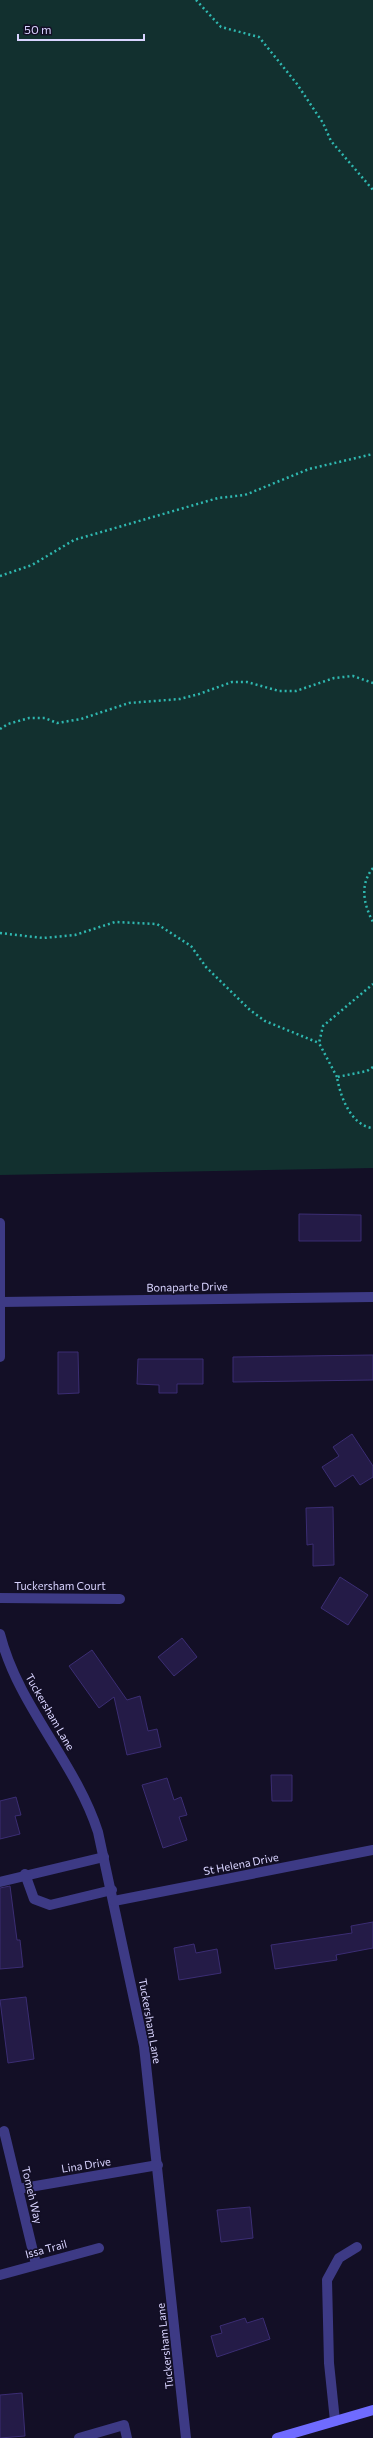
<svg xmlns="http://www.w3.org/2000/svg" width="373" height="2438" font-family="Commissioner,sans-serif">
<style>
.green{fill:#12302f}
.building{fill:#241b47;stroke:#3b2d73}
.lines{fill:none;stroke-linecap:round;stroke-linejoin:round}
.path{stroke:#2fb8b0;stroke-width:2.5;stroke-dasharray:2 3;stroke-linecap:butt}
.service{stroke:#3d3a85;stroke-width:10}
.minor{stroke:#3d3a85;stroke-width:10}
.secondary{stroke:#6f6bff;stroke-width:10}
.labels{text-anchor:middle;stroke-width:3.5;stroke-linejoin:round;paint-order:stroke}
.street-label{font-size:11px;fill:#d9d4ff;stroke:#130f26}
</style>
<rect width="100%" height="100%" fill="#130f26"/>
<!-- green -->
<polygon class="green" points="0,0 373,0 373,1168 0,1175"/>
<!-- building -->
<g class="building">
<polygon points="299,1214 361,1215 361,1241 299,1241"/>
<polygon points="58,1352 78,1352 79,1393 58,1394"/>
<polygon points="373,1355 373,1380 233,1382 233,1357"/>
<polygon points="138,1359 203,1359 203,1384 177,1384 177,1393 159,1393 159,1385 137,1384"/>
<polygon points="352,1434 373,1466 373,1477 360,1485 353,1475 335,1487 322,1467 339,1456 333,1447"/>
<polygon points="333,1507 334,1565 313,1566 313,1544 307,1545 306,1508"/>
<polygon points="340,1577 368,1595 348,1625 321,1608"/>
<polygon points="182,1638 197,1657 174,1676 158,1657"/>
<polygon points="92,1650 127,1700 140,1696 148,1731 157,1729 161,1747 127,1755 114,1697 99,1708 69,1666"/>
<polygon points="271,1775 292,1775 292,1801 272,1801"/>
<polygon points="167,1778 174,1800 181,1797 187,1815 179,1817 187,1840 163,1848 142,1785"/>
<polygon points="16,1797 21,1815 15,1816 20,1834 0,1839 0,1801"/>
<polygon points="10,1886 17,1940 20,1940 23,1967 0,1969 0,1888"/>
<polygon points="373,1922 373,1948 336,1955 337,1960 275,1969 271,1945 352,1933 351,1926"/>
<polygon points="194,1944 196,1953 217,1949 221,1973 179,1980 174,1948"/>
<polygon points="26,1997 34,2059 8,2063 0,2000"/>
<polygon points="250,2207 253,2238 221,2242 217,2210"/>
<polygon points="245,2318 247,2323 263,2318 270,2339 217,2357 211,2336 222,2333 220,2326"/>
<polygon points="22,2393 25,2436 0,2438 0,2395"/>
</g>
<g class="lines">
<!-- path -->
<g class="path">
<polyline points="196,0 221,27 259,37 297,84 323,123 331,141 373,190"/>
<polyline points="0,576 32,565 74,540 218,498 245,495 309,469 373,454"/>
<polyline points="0,729 8,724 29,718 45,718 57,723 81,719 129,703 180,699 199,694 232,682 247,682 279,691 296,691 334,678 353,676 373,683"/>
<path d="M373,868C359,885 364,905 373,922"/>
<polyline points="0,933 43,938 75,935 115,922 157,924 191,946 206,967 250,1010 265,1021 319,1043"/>
<path d="M373,1067L367,1071L337,1077C340,1096 351,1126 373,1128"/>
<polyline points="337,1077 319,1043 323,1026 373,984"/>
</g>
<!-- service -->
<g class="service">
<polyline points="25,1874 34,1899 50,1905 112,1890"/>
<polyline points="0,1882 104,1857"/>
<polyline points="335,2421 329,2363 327,2280 339,2258 357,2247"/>
<polyline points="79,2438 124,2425 127,2438"/>
</g>
<!-- minor -->
<g class="minor">
<polyline points="0,1223 0,1357"/>
<polyline points="1,1302 373,1297"/>
<polyline points="0,1598 120,1599"/>
<path d="M0,1634C18,1706 75,1761 98,1832L144,2046L186,2438"/>
<polyline points="114,1901 373,1850"/>
<polyline points="4,2131 36,2264"/>
<polyline points="18,2189 158,2165"/>
<polyline points="0,2275 99,2248"/>
</g>
<!-- secondary -->
<polyline class="secondary" points="277,2438 373,2410"/>
</g>
<g class="labels">
<!-- street labels -->
<g class="street-label">
<text transform="translate(187 1287) rotate(-1)" y="4">Bonaparte Drive</text>
<text x="60" y="1590">Tuckersham Court</text>
<text transform="translate(50 1712) rotate(60)" y="4">Tuckersham Lane</text>
<text transform="translate(241 1864) rotate(-11)" y="4">St Helena Drive</text>
<text transform="translate(150 2021) rotate(80)" y="4">Tuckersham Lane</text>
<text transform="translate(86 2165) rotate(-9)" y="4">Lina Drive</text>
<text transform="translate(32 2195) rotate(77)" y="4">Tomeh Way</text>
<text transform="translate(46 2249) rotate(-15)" y="4">Issa Trail</text>
<text transform="translate(165 2346) rotate(-96)" y="4">Tuckersham Lane</text>
</g>
</g>
<!-- scale -->
<path d="M18 34v6h126v-6" fill="none" stroke="#d9d4ff" stroke-width="2"/>
<text x="24" y="34" font-size="12" fill="#d9d4ff" stroke="#130f26" stroke-width="3" paint-order="stroke">50 m</text>
</svg>
